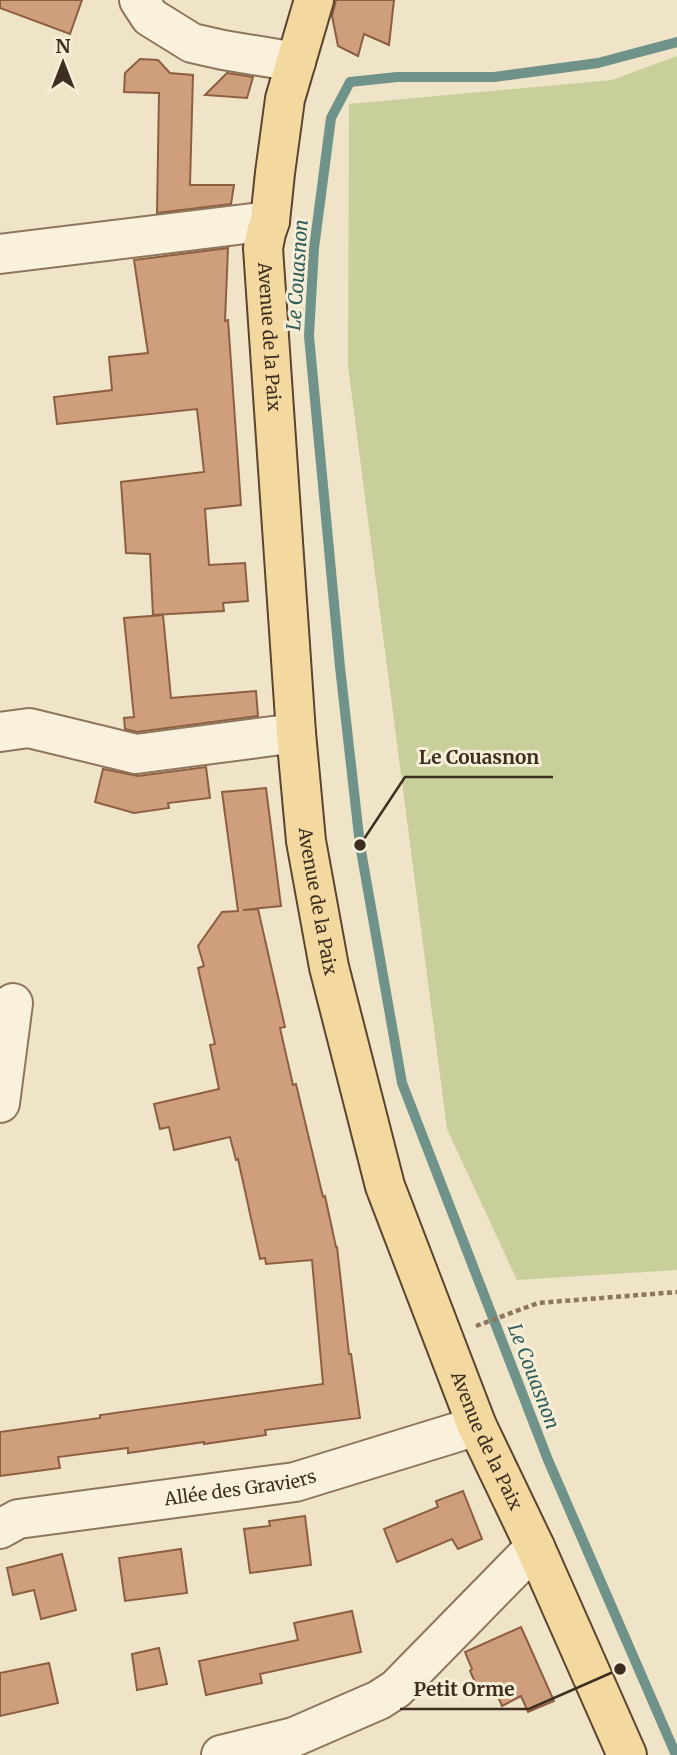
<svg xmlns="http://www.w3.org/2000/svg" width="677" height="1755" font-family="Merriweather,serif">
<style>
.green{fill:#c9cf9b}
.lines{fill:none;stroke-linecap:round;stroke-linejoin:round}
.stream{stroke:#6f938a;stroke-width:10}
.building{fill:#cf9f7d;stroke:#8d5f41;stroke-width:2}
.minor-casing{stroke:#8d765c;stroke-width:42}
.major-casing{stroke:#5b4430;stroke-width:42}
.path{stroke:#8d765c;stroke-width:4.5;stroke-dasharray:5 3.5;stroke-linecap:butt}
.minor{stroke:#faf1dc;stroke-width:38}
.major{stroke:#f3d9a0;stroke-width:38}
.labels{text-anchor:middle;stroke-width:6;stroke-linejoin:round;paint-order:stroke}
.street-label{font-size:18px;fill:#3d2e20;stroke:#f7eed8}
.water-label{font-size:19px;font-style:italic;fill:#2f5d5a;stroke:#f7eed8}
.leader{fill:none;stroke:#3d2e20;stroke-width:2.5}
.callout-dot{fill:#3d2e20;stroke:#f7eed8;stroke-width:2.5}
.callout-label{font-size:19px;text-anchor:middle;font-weight:bold;fill:#3d2e20;stroke:#f7eed8;stroke-width:6;stroke-linejoin:round;paint-order:stroke}
</style>
<rect width="100%" height="100%" fill="#f0e4c8"/>
<!-- green -->
<polygon class="green" points="677,56 677,1270 517,1280 447,1129 348,366 349,104 612,80"/>
<g class="lines">
<!-- stream -->
<polyline class="stream" points="676,1755 548,1460 402,1083 360,845 340,667 309,336 314,248 331,118 350,82 397,77 494,77 598,63 677,42"/>
</g>
<!-- building -->
<g class="building">
<polygon points="0,0 82,0 70,34 0,8"/>
<polygon points="336,0 394,0 389,45 364,34 358,56 338,46 332,16"/>
<polygon points="140,59 158,60 170,73 193,75 190,185 234,185 231,204 157,213 159,93 124,92 125,73"/>
<polygon points="227,73 253,77 247,98 205,95"/>
<polygon points="228,248 225,321 228,320 241,505 205,509 209,565 245,563 248,601 223,603 224,611 153,615 150,554 126,553 121,482 204,472 197,409 57,424 54,397 112,390 109,357 148,353 134,260"/>
<polygon points="163,615 171,698 256,691 258,716 137,732 125,729 124,718 134,717 124,618"/>
<polygon points="206,767 210,798 168,803 169,808 134,813 95,802 103,769 138,776"/>
<polygon points="266,788 281,906 243,910 258,909 285,1027 280,1028 293,1085 296,1084 323,1197 325,1196 336,1247 337,1247 349,1354 351,1354 360,1418 265,1430 266,1435 204,1444 204,1442 128,1453 128,1448 58,1457 60,1468 0,1476 0,1432 100,1418 100,1415 323,1384 312,1260 266,1264 265,1258 260,1259 238,1159 236,1160 230,1137 174,1150 169,1127 160,1129 154,1104 219,1089 210,1045 215,1044 198,968 204,966 198,946 222,912 238,911 222,792"/>
<polygon points="463,1491 482,1539 458,1549 452,1539 397,1562 384,1529 438,1507 436,1501"/>
<polygon points="305,1516 311,1565 250,1573 244,1529 270,1526 269,1521"/>
<polygon points="181,1549 187,1593 125,1601 119,1558"/>
<polygon points="62,1554 76,1610 41,1619 34,1590 13,1595 7,1568"/>
<polygon points="352,1611 361,1652 260,1674 262,1683 206,1695 199,1661 298,1640 294,1623"/>
<polygon points="521,1627 554,1701 528,1712 521,1696 502,1706 496,1692 482,1698 470,1671 472,1669 465,1652"/>
<polygon points="159,1648 167,1684 137,1690 132,1654"/>
<polygon points="49,1663 58,1703 0,1716 0,1673"/>
</g>
<g class="lines">
<defs>
<g id="minor">
<polyline points="139,0 150,17 192,43 223,50 296,62"/>
<polyline points="0,254 270,221"/>
<polyline points="0,732 29,728 136,754 296,733"/>
<polyline points="0,1103 13,1003"/>
<path id="s1" d="M0,1529L18,1519L295,1482L477,1426"/>
<polyline points="221,1755 294,1737 379,1700 396,1689 535,1547"/>
</g>
<g id="major">
<path id="s2" d="M314,0L285,99L275,173L270,221L266,233L263,248L296,733L306,841L329,967L385,1186L477,1426L535,1547L627,1755"/>
</g>
</defs>
<!-- minor casing -->
<use href="#minor" class="minor-casing"/>
<!-- major casing -->
<use href="#major" class="major-casing"/>
<!-- path -->
<polyline class="path" points="476,1326 538,1303 677,1292"/>
<!-- minor -->
<use href="#minor" class="minor"/>
<!-- major -->
<use href="#major" class="major"/>
</g>
<g class="labels">
<!-- street labels -->
<g class="street-label">
<text dy="6" stroke="none"><textPath href="#s2" startOffset="343">Avenue de la Paix</textPath></text>
<text dy="6" stroke="none"><textPath href="#s2" startOffset="910">Avenue de la Paix</textPath></text>
<text dy="6" stroke="none"><textPath href="#s2" startOffset="1477">Avenue de la Paix</textPath></text>
<text dy="6" stroke="none"><textPath href="#s1" startOffset="245">Allée des Graviers</textPath></text>
</g>
<!-- water labels -->
<g class="water-label">
<text transform="translate(297 275) rotate(-86)" y="7">Le Couasnon</text>
<text transform="translate(534 1376) rotate(69)" y="7">Le Couasnon</text>
</g>
</g>
<!-- callouts -->
<path class="leader" d="M360 845L405 777H553M620 1669L529 1709H400"/>
<g class="callout-dot">
<circle cx="360" cy="845" r="7"/>
<circle cx="620" cy="1669" r="7"/>
</g>
<g class="callout-label">
<text x="479" y="764">Le Couasnon</text>
<text x="464" y="1696">Petit Orme</text>
</g>
<!-- north arrow -->
<g transform="translate(63 63)" stroke="#f7eed8" stroke-width="5" paint-order="stroke">
<path d="M0-5L12 26L0 18L-12 26Z" fill="#3d2e20"/>
<text y="-10" font-size="19" font-weight="bold" text-anchor="middle" fill="#3d2e20">N</text>
</g>
</svg>
